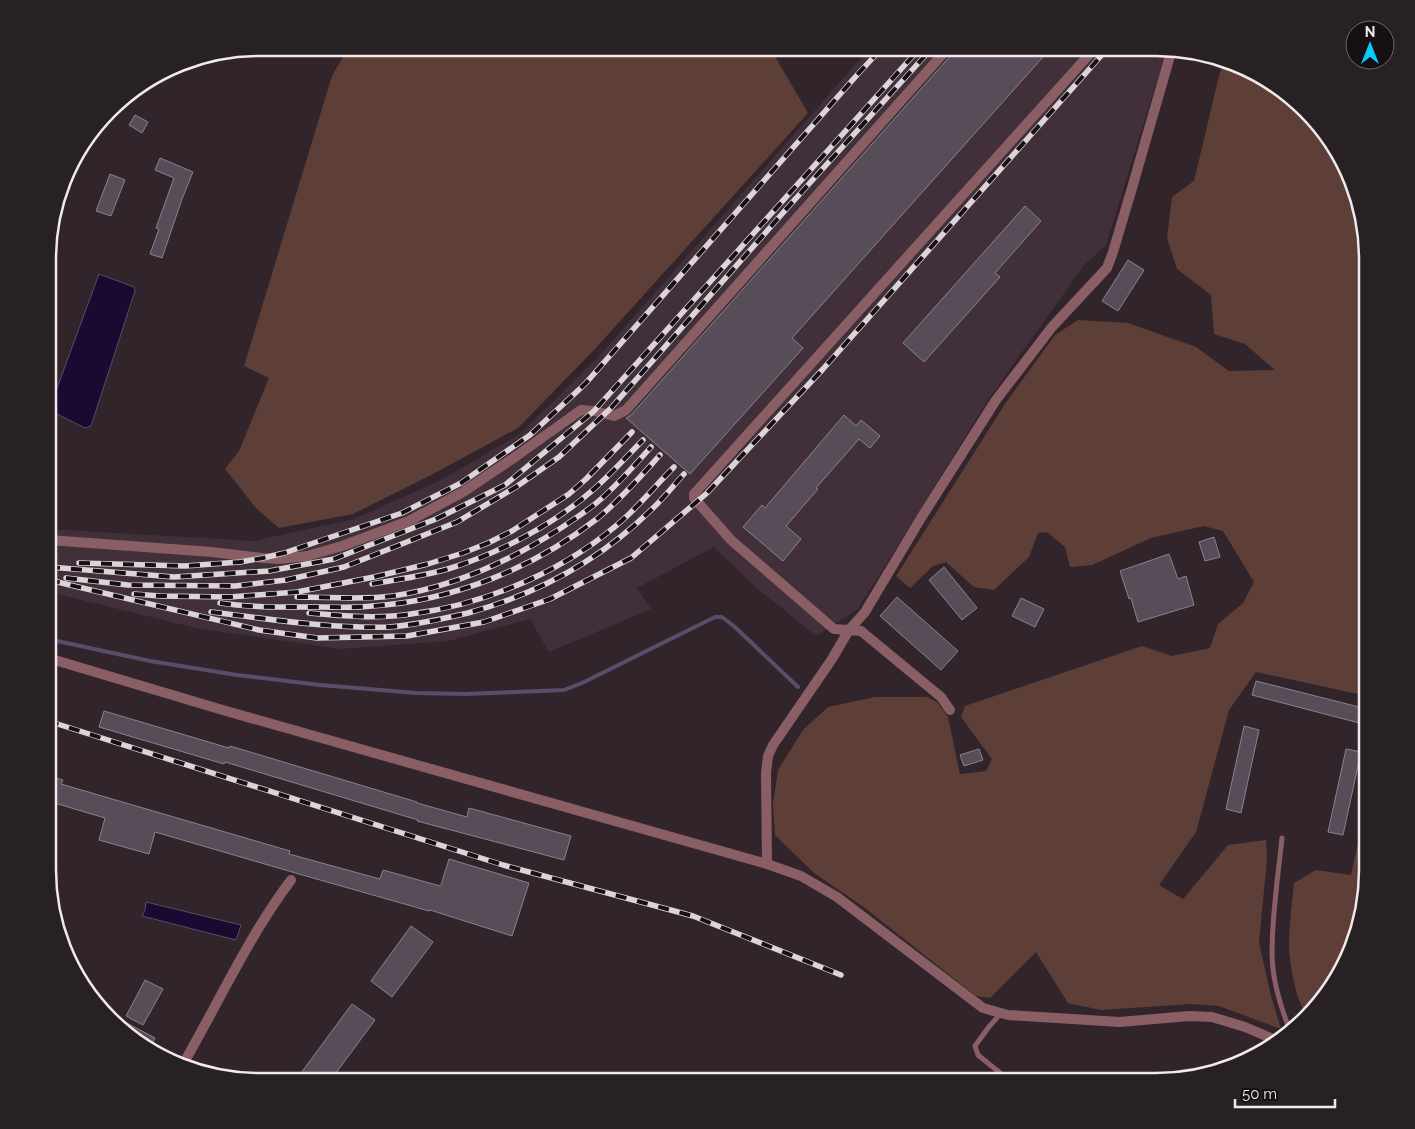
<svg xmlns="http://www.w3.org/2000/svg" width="1415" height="1129" font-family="Raleway,sans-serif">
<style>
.built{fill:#413039}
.green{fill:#5d3f38}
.water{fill:#180a30;stroke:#594d69}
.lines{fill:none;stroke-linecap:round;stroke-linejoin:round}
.stream{stroke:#594d69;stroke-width:4}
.building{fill:#564d58;stroke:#8b828d}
.lane{stroke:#8a5e65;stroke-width:5}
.street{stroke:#8a5e65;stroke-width:10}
.rail-casing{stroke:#dcd4d8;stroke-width:5.5}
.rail{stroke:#151013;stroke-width:4;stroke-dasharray:11;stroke-linecap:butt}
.rim{fill:none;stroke:#f1e9ed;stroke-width:2.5}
</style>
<rect width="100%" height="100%" fill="#31252b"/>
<!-- built -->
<polygon class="built" points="870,48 1167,48 1106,245 1085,264 990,397 858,609 816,636 753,585 714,547 637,588 651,609 549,652 530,619 448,641 340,649 196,628 49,592 49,529 254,541 354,519 441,480 521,433 601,354"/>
<!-- green -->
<g class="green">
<polygon points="348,48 770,48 808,113 594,350 518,428 433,474 353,514 279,528 256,508 225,469 239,451 269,378 244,366 332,76"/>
<polygon points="1224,61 1236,64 1295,100 1351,178 1367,259 1367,696 1256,672 1229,710 1196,832 1159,885 1183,899 1228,845 1266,840 1267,859 1259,942 1271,996 1281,1029 1219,1006 1191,1004 1101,1010 1068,1003 1036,952 990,998 976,996 865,908 814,873 775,835 773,804 778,770 803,730 828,707 875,697 927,697 937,702 948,717 960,774 986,771 992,759 961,717 965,706 1142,646 1172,656 1210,648 1218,624 1243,603 1254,582 1223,531 1204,526 1151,538 1092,565 1070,567 1065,547 1047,532 1038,533 1029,557 994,590 974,587 946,562 933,566 910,588 896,576 1005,404 1055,335 1078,320 1128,323 1196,347 1229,371 1275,370 1245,344 1214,334 1211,295 1177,269 1167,238 1172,197 1194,181 1219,76"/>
<path d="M1367,801V884L1351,951L1315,1009L1308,1015C1296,1006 1289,960 1289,945C1289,925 1292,904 1294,883L1316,870L1351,875Z"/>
</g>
<!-- water -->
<g class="water">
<polygon points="99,274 134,287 135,291 91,426 85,428 49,410"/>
<polygon points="146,902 241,925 236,940 142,916 145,910"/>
</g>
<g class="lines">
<!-- stream -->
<polyline class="stream" points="48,639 150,661 237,675 320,685 417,693 466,694 564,690 582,683 715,617 722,617 735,627 798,687"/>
</g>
<!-- building -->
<g class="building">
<polygon points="955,48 1051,48 792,338 803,348 690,474 626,418 631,415 953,53"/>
<polygon points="135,115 148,122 142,133 129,125"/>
<polygon points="160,158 193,172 182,199 162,258 150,254 159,229 156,228 174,178 155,170"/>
<polygon points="110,174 125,180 111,216 96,211"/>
<polygon points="1025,206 1041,221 995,273 1000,277 924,362 903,343"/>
<polygon points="1128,260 1144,270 1118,311 1102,301"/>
<polygon points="844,415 856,426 861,420 880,436 870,448 859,439 816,488 818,489 786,526 801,539 783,561 743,527 762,505 765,508"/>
<polygon points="1214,537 1220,557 1205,561 1199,542"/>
<polygon points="1169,554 1178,579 1186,576 1194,605 1138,622 1131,598 1129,599 1120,571"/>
<polygon points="944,567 977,608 962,620 929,580"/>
<polygon points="897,597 958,651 941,670 880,616"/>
<polygon points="1021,598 1044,609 1035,627 1012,616"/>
<polygon points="1256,681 1367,709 1367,725 1252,695"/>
<polygon points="104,711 229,748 230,746 417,802 417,803 467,817 469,808 571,836 564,860 417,821 418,820 225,762 224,764 99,727"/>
<polygon points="1244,726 1259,730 1241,813 1226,809"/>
<polygon points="979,749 983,760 964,766 960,755"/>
<polygon points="1346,749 1361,752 1343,835 1328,832"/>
<polygon points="48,776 63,780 61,784 290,851 289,854 380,879 383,870 440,886 441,885 449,859 529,883 512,936 430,910 429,911 299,874 155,832 149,854 99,840 105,818 48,801"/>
<polygon points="411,926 433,942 392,997 371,981"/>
<polygon points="145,980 163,989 143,1025 126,1016"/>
<polygon points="352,1004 375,1020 330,1081 312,1081 301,1073"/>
<polygon points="125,1022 155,1038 150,1048 121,1029"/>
</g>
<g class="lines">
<!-- lane -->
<g class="lane">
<path d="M1282,838C1278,876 1272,915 1272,953C1272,978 1280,1005 1289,1028"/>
<polyline points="1001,1013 988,1028 975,1046 978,1055 1010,1081"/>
</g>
<!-- street -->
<g class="street">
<polyline points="49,540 212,552 263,558 278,559 307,556 342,546 409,521 463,492 515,457 581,410 594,411 614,416 626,410 948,48"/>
<polyline points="48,658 226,711 767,864 801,876 837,897 983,1008 1008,1015 1120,1022 1189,1016 1212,1017 1245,1027 1273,1039"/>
<polyline points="950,710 941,697 861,631 834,629 731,540 694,498 694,494 1095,48"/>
<polyline points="767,864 766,773 768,756 773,745 832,659 849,630 865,612 921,518 996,400 1052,327 1107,268 1113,252 1132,188 1172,49"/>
<path d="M182,1066C218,1004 248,937 291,880"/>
</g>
<defs>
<g id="rail">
<polyline points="79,563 185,566 240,562 263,558 284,553 402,513 461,483 530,435 585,384 857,75 882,48"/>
<polyline points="49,567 174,577 269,571 334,559 436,519 505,485 594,411 920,48"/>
<polyline points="66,578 128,585 235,586 286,580 344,567 457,522 516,487 559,457 611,408 789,206 932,48"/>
<polyline points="49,580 259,630 317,638 407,636 484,622 550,599 631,558 707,493 823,369 1108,48"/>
<path d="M372,584C399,579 425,576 451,568C500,553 556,523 594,489C611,474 627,456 643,440"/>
<polyline points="134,594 160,596 230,597 297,592 374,577 428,564 463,553 488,543 512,531 569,494 586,479 632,432"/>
<path d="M297,597C329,597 362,600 393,596C453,587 510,561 561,528C574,519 589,510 601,499C619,483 635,465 651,447"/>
<path d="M220,603C254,608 288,607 322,607C339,607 355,608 372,606C453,601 534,568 598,518C621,499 640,477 660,455"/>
<path d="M211,612C270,619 330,629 389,627C416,625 442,619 468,613C537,594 599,561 651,510C663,499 673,486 684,474"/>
<path d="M309,613C343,616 378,619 411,614C488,604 570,569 627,516C643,501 658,483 674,467"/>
<polyline points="48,721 503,865 693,916 841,975"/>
</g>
</defs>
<!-- rail casing -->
<use href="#rail" class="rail-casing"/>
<!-- rail -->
<use href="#rail" class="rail"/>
</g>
<!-- crop -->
<path d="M0 0H1415V1129H0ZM259 56H1156A203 203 0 0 1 1359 259V870A203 203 0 0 1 1156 1073H259A203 203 0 0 1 56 870V259A203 203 0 0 1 259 56Z" fill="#272124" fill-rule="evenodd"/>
<path class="rim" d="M259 56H1156A203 203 0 0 1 1359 259V870A203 203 0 0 1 1156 1073H259A203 203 0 0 1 56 870V259A203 203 0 0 1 259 56Z"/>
<!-- north arrow -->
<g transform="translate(1370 45)"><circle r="24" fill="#151013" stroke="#6d676a"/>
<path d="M0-4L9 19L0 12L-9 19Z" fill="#05cbf9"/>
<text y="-8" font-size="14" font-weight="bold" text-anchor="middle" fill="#f1e9ed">N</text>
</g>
<!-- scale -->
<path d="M1235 1099v8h100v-8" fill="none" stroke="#f1e9ed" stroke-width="2.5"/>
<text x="1242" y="1099" font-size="15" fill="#f1e9ed" stroke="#151013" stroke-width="4" paint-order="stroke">50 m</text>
</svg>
